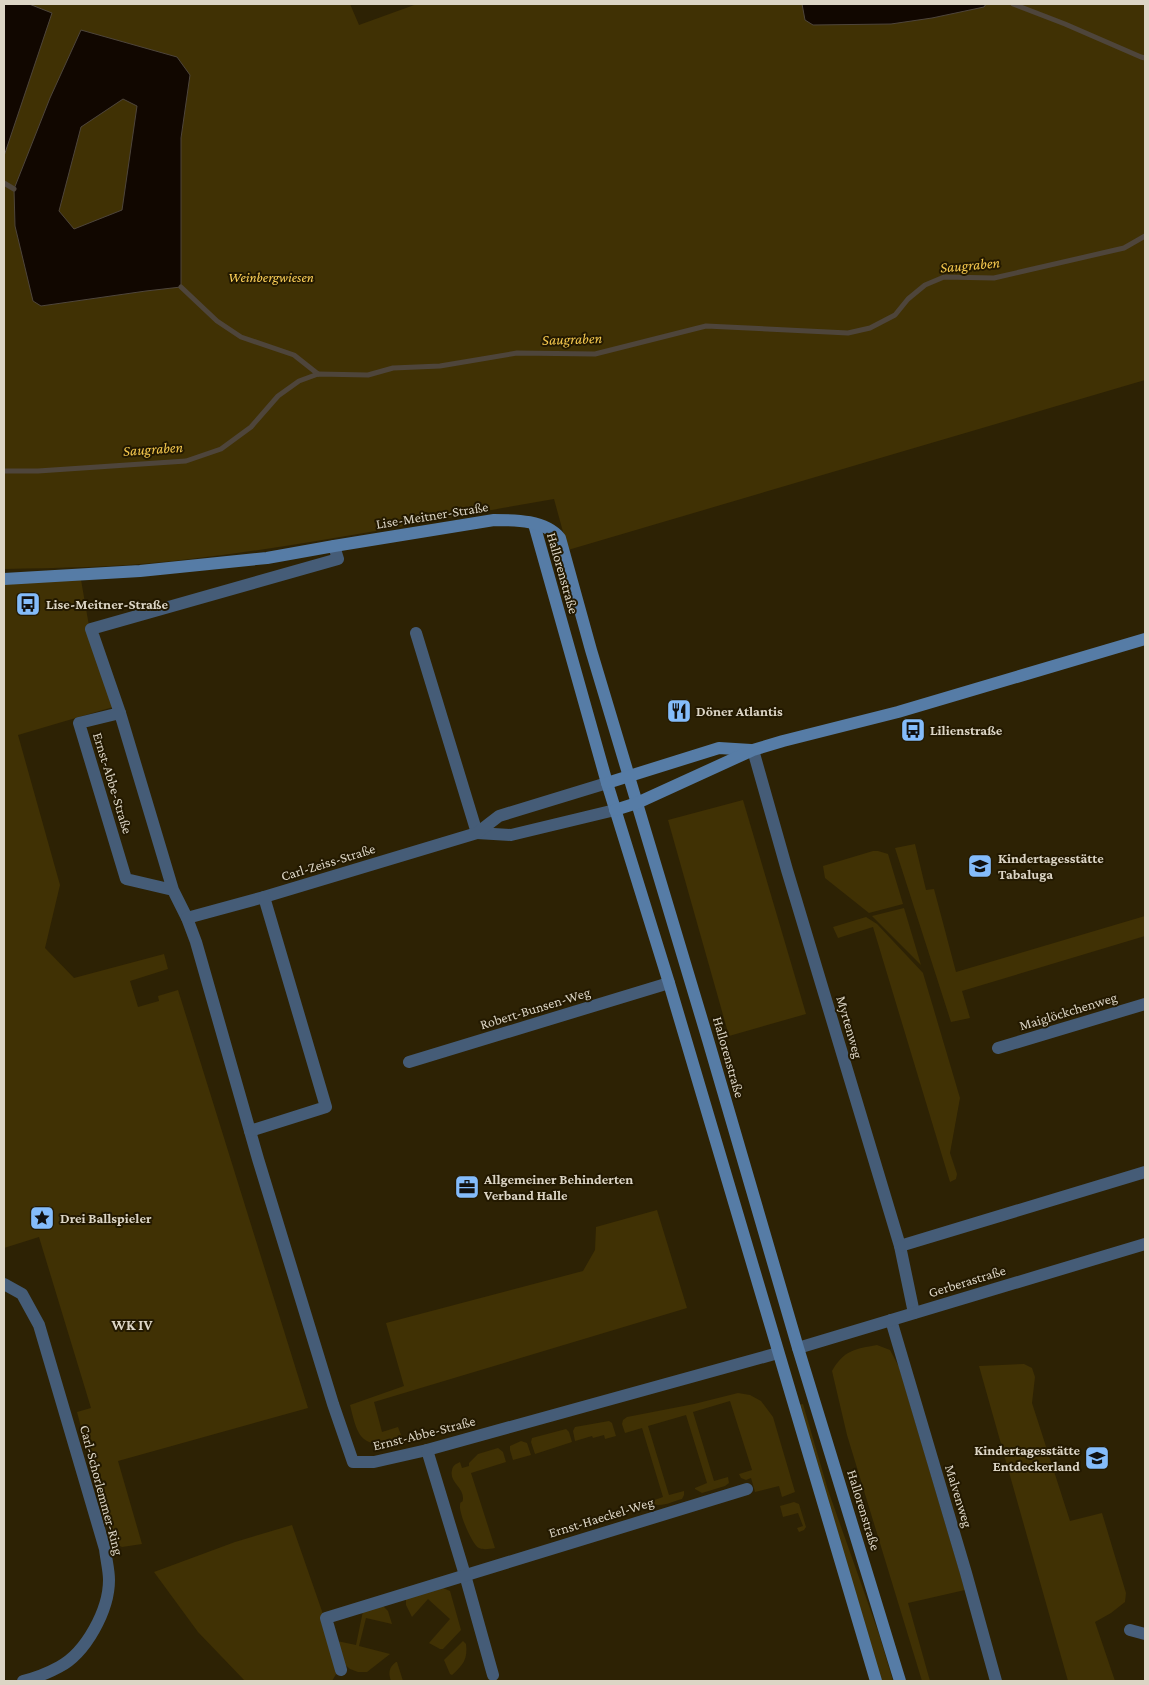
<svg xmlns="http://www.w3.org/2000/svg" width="1149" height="1685" font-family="'Crimson Pro',serif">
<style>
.green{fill:#403104}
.water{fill:#110700;stroke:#4e453b;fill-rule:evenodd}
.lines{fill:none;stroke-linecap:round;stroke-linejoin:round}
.stream{stroke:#4e453b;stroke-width:5}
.street{stroke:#455c77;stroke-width:12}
.secondary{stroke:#567ca6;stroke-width:12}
.labels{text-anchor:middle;stroke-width:4;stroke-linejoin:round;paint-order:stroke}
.park-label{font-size:14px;font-style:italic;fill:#fed158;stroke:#231900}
.street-label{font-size:14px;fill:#dcd5c5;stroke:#231900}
.poi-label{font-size:14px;font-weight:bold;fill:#dcd5c5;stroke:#231900;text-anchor:start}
.water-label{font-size:15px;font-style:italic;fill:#f4c74d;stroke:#231900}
.neighbourhood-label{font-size:15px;font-weight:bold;fill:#dcd5c5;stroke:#231900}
</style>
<rect width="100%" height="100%" fill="#2d2204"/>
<!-- green -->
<g class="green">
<path d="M4,4H350L359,25L417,4H1145V380L568,550L554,499C427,521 301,547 173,561C117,567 60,568 4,569Z"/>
<polygon points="80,574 89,626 113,707 18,735 60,885 45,948 74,978 164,954 168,969 130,981 138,1007 159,1001 158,996 178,990 308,1408 118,1461 142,1544 122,1547 111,1542 77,1412 91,1408 39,1237 4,1248 4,579"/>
<polygon points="743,800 806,1014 729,1036 668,820"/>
<polygon points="915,844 926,890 934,889 956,972 1145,916 1145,936 962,991 970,1018 951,1022 895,848"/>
<polygon points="873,851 878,851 888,854 903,904 869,913 825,878 823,866"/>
<polygon points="904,908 921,965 872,916"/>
<polygon points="866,917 877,924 923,973 960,1098 950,1153 957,1174 956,1179 950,1182 873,927 838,938 833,927"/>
<path d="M657,1210L687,1308L374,1402L382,1432L398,1427L403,1440C363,1448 359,1443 350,1405L404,1386L386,1323L583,1271L595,1250L596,1227Z"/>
<path d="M877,1345L890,1350L899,1367L965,1590L908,1603L930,1681H922L847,1435L832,1371C844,1350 855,1349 877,1345Z"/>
<polygon points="1024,1364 1032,1368 1035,1377 1032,1403 1070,1521 1102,1513 1126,1593 1125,1602 1111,1613 1095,1622 1115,1681 1068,1681 979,1366"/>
<path d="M738,1393L750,1395L761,1401L773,1417L795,1492L782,1497L779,1486L755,1492L751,1478L746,1480L741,1478L739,1474L752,1470L730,1401L693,1412L714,1481L728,1477L729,1483L725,1486L702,1493L695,1489V1488L707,1483L686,1415L648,1426L669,1495L684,1491V1495L682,1499C671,1502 659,1509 649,1502L663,1497L642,1428L625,1433L622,1424L623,1420L627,1417L694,1404Z"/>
<polygon points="803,1404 828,1490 879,1634 893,1681 881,1681 798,1405"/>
<polygon points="609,1421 612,1423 616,1436 605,1439 604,1435 593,1438 592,1436 575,1441 573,1431 575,1427"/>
<polygon points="566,1429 569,1432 572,1442 535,1454 531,1442 532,1438"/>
<polygon points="521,1441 527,1443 531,1455 513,1460 510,1450 510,1446"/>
<path d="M498,1448L503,1452L506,1462L471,1473L495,1548C490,1549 483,1550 479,1548C472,1545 459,1513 460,1506C460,1499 463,1505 463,1498C463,1487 449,1482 452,1470C453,1465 456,1464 460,1462L462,1468L469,1466V1463L478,1454Z"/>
<polygon points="794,1502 799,1504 806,1527 804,1530 799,1532 797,1528 803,1526 798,1513 783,1517 780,1506"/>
<polygon points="292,1525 324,1617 338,1671 332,1681 245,1681 198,1632 154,1572 235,1542"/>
<polygon points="443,1588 450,1591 461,1630 443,1649 440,1649 429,1643 450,1619 428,1599 412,1617 406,1605 406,1599"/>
<polygon points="383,1606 388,1611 392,1624 366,1618 359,1646 390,1654 367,1672 358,1672 350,1669 344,1664 337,1641 356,1645 363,1611"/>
<path d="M463,1641L466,1644C468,1659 463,1665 452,1675L450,1674L444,1660Z"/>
<path d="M396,1662H397L403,1681H391C388,1673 389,1667 396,1662Z"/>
</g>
<!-- water -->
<g class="water">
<polygon points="4,4 29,4 52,13 4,156"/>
<polygon points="802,4 986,4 984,7 932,18 891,24 813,25 805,20"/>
<path d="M81,30L177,57L190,75L181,138V287L146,291L41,306L33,301L15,226L14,189L50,98ZM123,99L137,106L122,210L74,229L59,211L81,127Z"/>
</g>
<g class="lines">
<!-- stream -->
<g class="stream">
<polyline points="1013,4 1065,24 1141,57 1145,58"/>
<polyline points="4,183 14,189"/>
<polyline points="181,287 217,321 241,337 294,355 318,374"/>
<polyline points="4,471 38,471 186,461 221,449 251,427 278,396 299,381 318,374 368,375 393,368 440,366 517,353 595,354 706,326 848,333 870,328 895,315 908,299 925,285 944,277 994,278 1124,248 1145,236"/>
</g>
<!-- street -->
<g class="street">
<polyline points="416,633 477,833"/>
<polyline points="120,713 91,629 338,559 334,546"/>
<polyline points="753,750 787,870 900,1246 914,1313"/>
<polyline points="477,833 511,835 615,810"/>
<polyline points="173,890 126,879 79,723 120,713 173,890 187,918 196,942 258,1159 333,1404 353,1462 374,1462 427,1450 778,1353"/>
<polyline points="187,918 264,897 477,833 499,816 607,783"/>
<polyline points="998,1048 1145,1004"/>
<polyline points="409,1062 669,983"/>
<polyline points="250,1131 326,1107 264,897"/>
<polyline points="900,1246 1145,1172"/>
<path d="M4,1284L22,1294L39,1325L105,1549C106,1559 109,1570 109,1580C109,1610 86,1653 59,1667C48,1673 35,1678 23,1681"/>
<polyline points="891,1320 966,1573 996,1681"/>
<polyline points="798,1348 1145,1244"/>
<polyline points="427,1450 465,1575 493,1675"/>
<polyline points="1130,1630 1145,1634"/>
<polyline points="341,1670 326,1618 747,1489"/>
</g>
<!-- secondary -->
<g class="secondary">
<polyline points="534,524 607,783 669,983 876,1681"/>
<path d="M4,579L140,571L267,558L334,546L494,520C516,520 545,520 560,538L591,650L708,1040L798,1348L900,1681"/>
<polyline points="607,783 719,748 751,750"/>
<polyline points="615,810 637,803 753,750 783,741 898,712 1145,639"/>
</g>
</g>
<!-- icons -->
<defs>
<symbol id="bus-square" viewBox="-11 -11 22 22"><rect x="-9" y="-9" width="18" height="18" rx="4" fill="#84bcfb" stroke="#231900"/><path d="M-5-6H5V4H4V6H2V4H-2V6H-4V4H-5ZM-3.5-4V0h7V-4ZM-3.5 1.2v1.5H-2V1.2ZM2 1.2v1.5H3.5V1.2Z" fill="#111"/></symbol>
<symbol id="restaurant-square" viewBox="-11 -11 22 22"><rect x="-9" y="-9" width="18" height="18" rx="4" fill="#84bcfb" stroke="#231900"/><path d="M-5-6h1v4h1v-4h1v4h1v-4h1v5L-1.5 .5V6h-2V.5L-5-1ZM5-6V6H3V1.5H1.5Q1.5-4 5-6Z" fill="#111"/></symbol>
<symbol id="school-square" viewBox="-11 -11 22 22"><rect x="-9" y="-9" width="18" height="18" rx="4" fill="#84bcfb" stroke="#231900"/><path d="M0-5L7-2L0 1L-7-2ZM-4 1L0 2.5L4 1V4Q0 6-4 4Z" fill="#111"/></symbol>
<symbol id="office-square" viewBox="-11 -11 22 22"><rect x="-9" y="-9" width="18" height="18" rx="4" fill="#84bcfb" stroke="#231900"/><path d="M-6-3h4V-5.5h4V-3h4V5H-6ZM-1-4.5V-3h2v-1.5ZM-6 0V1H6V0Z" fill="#111"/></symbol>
<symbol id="sight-square" viewBox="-11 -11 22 22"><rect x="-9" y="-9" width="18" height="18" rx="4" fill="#84bcfb" stroke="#231900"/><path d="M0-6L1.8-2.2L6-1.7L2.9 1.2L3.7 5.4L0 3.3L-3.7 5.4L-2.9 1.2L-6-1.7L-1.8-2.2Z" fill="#111"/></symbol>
</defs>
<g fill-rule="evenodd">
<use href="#bus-square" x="14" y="590" width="28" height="28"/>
<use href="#restaurant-square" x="665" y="697" width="28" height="28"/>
<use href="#bus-square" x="899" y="716" width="28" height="28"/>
<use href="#school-square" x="966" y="852" width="28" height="28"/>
<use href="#office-square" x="453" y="1173" width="28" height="28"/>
<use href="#sight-square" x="28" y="1204" width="28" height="28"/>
<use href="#school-square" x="1083" y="1444" width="28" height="28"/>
</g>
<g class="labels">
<!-- park labels -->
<g class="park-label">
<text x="271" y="282">Weinbergwiesen</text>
</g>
<!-- street labels -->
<g class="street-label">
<text transform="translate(432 515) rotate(-9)" y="5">Lise-Meitner-Straße</text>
<text transform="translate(563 573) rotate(74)" y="5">Hallorenstraße</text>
<text transform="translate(113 783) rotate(73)" y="5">Ernst-Abbe-Straße</text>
<text transform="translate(328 862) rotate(-17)" y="5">Carl-Zeiss-Straße</text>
<text transform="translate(535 1008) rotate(-17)" y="5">Robert-Bunsen-Weg</text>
<text transform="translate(1068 1011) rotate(-17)" y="5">Maiglöckchenweg</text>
<text transform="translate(850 1027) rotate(74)" y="5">Myrtenweg</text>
<text transform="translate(729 1057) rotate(74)" y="5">Hallorenstraße</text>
<text transform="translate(967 1281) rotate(-17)" y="5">Gerberastraße</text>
<text transform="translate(424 1433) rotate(-14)" y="5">Ernst-Abbe-Straße</text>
<text transform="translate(102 1490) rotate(75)" y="5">Carl-Schorlemmer-Ring</text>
<text transform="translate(959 1496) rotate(73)" y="5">Malvenweg</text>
<text transform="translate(864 1510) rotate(73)" y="5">Hallorenstraße</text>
<text transform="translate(601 1517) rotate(-17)" y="5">Ernst-Haeckel-Weg</text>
</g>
<!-- poi labels -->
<g class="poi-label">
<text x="46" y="609">Lise-Meitner-Straße</text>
<text x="696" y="716">Döner Atlantis</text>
<text x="930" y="735">Lilienstraße</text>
<text x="998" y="863">Kindertagesstätte<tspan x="998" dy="16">Tabaluga</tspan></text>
<text x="484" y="1184">Allgemeiner Behinderten<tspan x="484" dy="16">Verband Halle</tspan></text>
<text x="60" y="1223">Drei Ballspieler</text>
<text x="1080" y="1455" text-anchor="end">Kindertagesstätte<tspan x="1080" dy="16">Entdeckerland</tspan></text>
</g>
<!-- water labels -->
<g class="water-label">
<text transform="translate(970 265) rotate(-5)" y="5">Saugraben</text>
<text transform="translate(572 339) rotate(-2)" y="5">Saugraben</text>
<text transform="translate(153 449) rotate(-4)" y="5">Saugraben</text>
</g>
<!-- neighbourhood labels -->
<g class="neighbourhood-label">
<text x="132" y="1330">WK IV</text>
</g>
</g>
<!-- border -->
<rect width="1149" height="1685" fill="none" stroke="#dcd5c5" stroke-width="10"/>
</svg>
